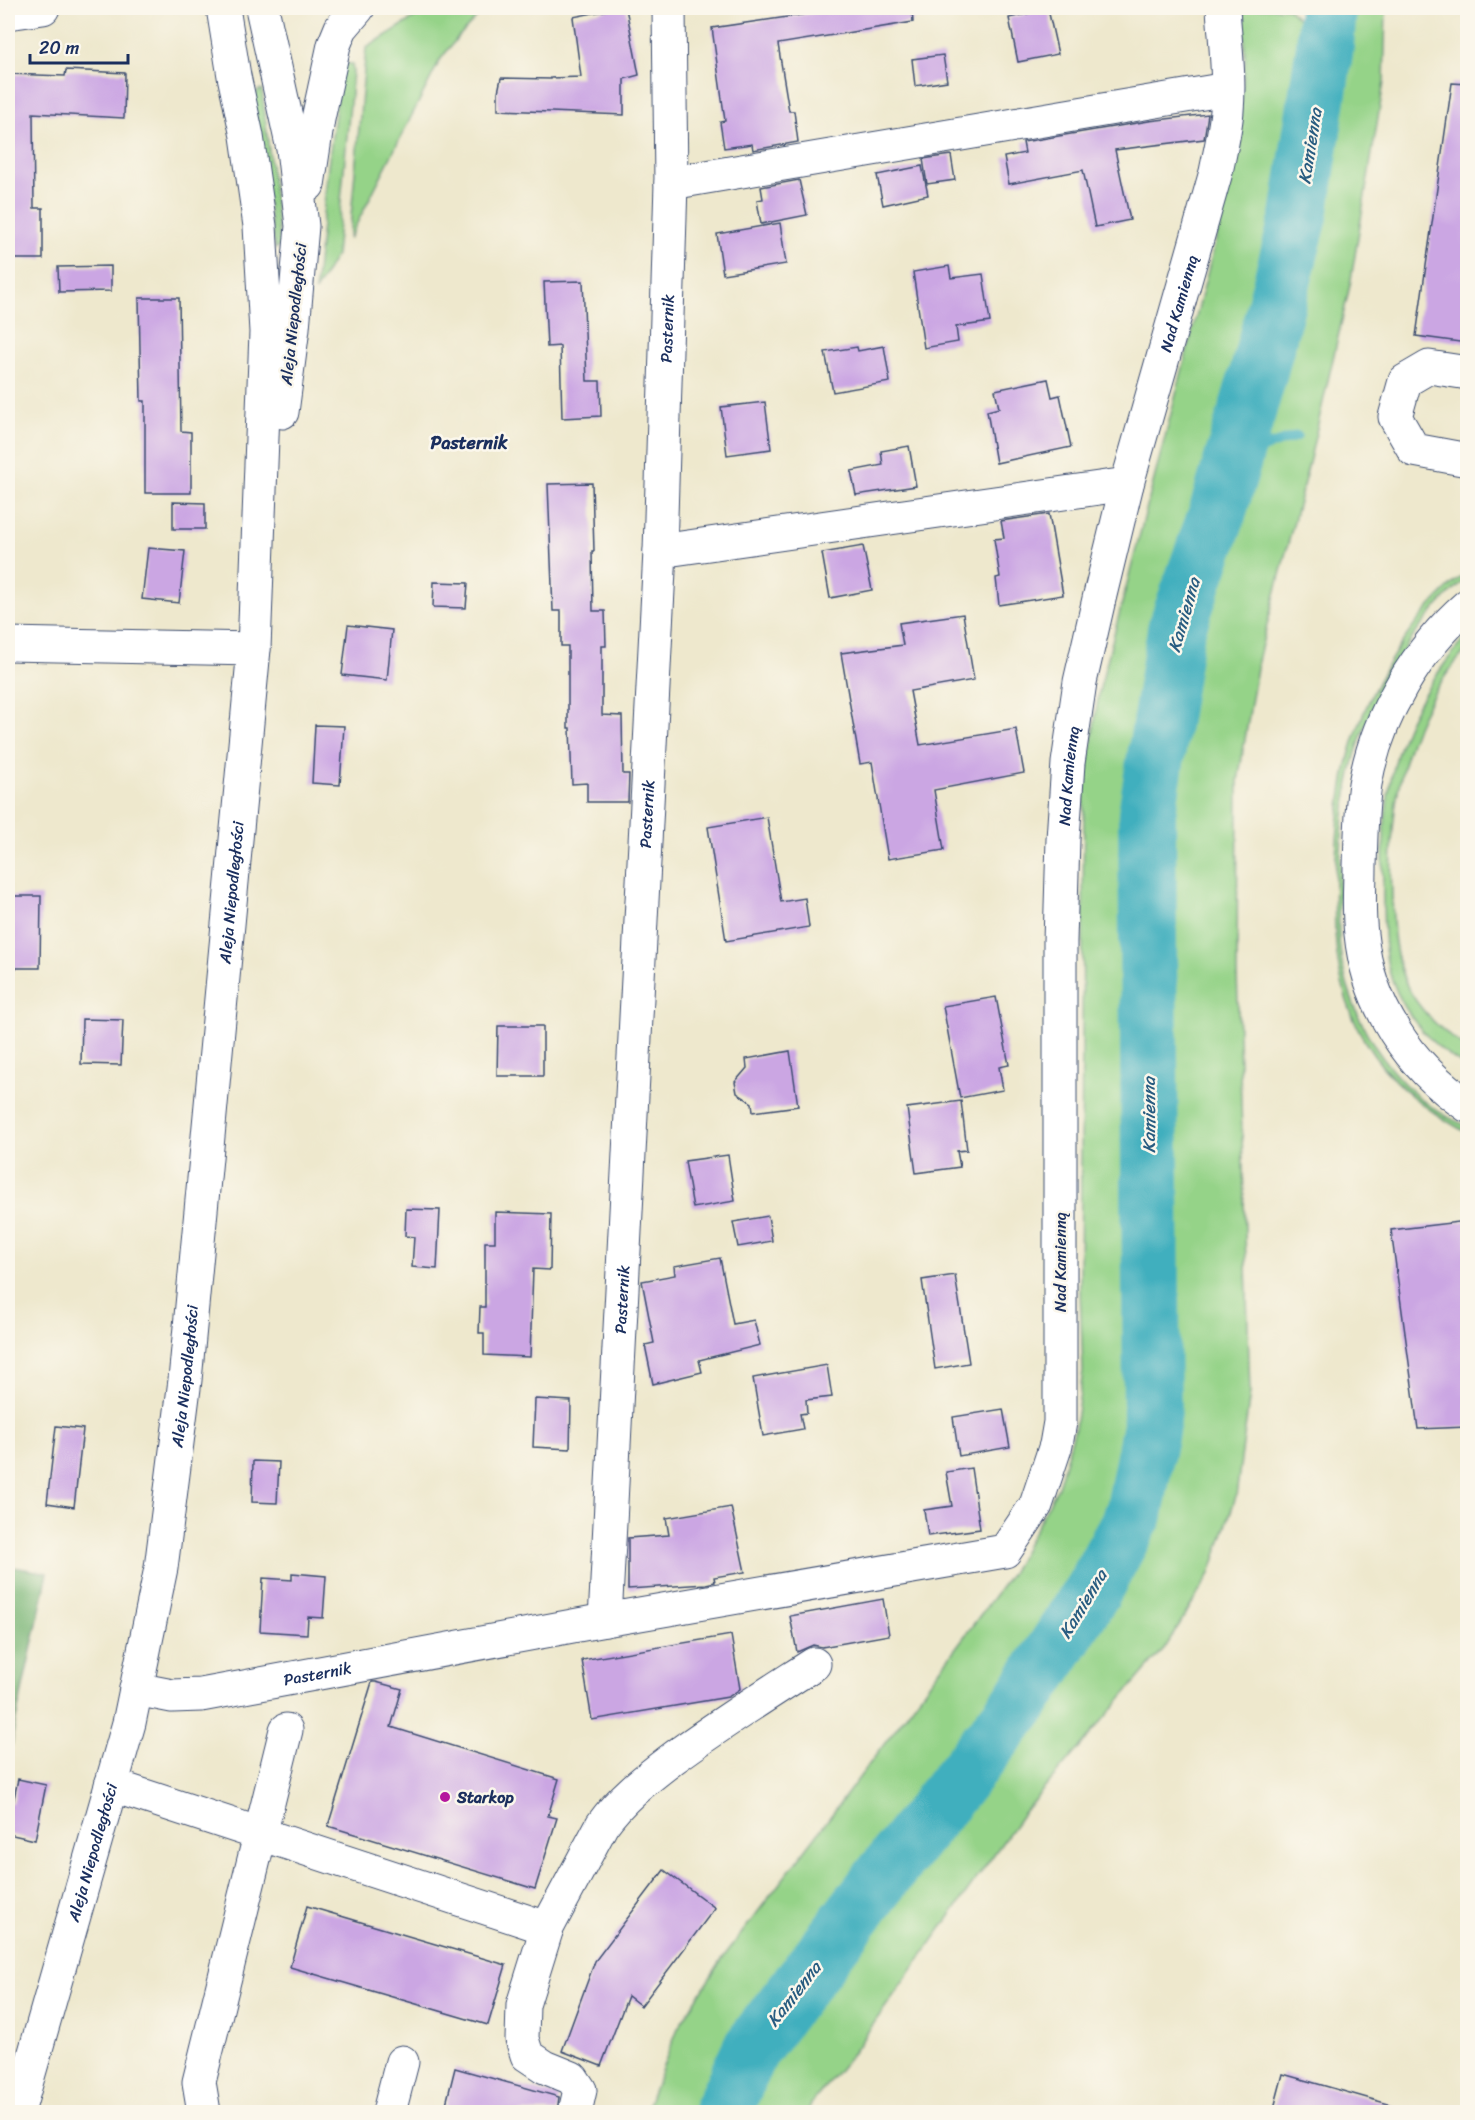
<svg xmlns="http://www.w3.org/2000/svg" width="1475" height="2120" font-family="Sriracha,sans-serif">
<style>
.green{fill:#95d388;stroke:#588173;stroke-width:1.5}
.forest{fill:#78b574;stroke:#4a7269;stroke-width:1.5}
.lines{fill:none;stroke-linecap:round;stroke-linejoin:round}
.stream{stroke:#41afbe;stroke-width:10}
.river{stroke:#41afbe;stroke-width:58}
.building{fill:#cba6e3}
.minor-casing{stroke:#3b4b6f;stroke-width:35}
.major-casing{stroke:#3b4b6f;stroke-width:35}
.minor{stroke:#fff;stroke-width:33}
.major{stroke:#fff;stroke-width:33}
.poi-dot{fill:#b5179e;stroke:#fbf7ec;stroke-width:2}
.labels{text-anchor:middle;stroke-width:5;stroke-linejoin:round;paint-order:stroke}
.street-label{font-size:16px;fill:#1b2f5e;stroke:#fbf7ec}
.poi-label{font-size:16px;font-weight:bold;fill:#1b2f5e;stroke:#fbf7ec;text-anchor:start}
.water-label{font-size:18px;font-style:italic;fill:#285c80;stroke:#fbf7ec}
.neighbourhood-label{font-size:18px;font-weight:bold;fill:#1b2f5e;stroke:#fbf7ec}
</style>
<rect width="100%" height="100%" fill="#fbf7ec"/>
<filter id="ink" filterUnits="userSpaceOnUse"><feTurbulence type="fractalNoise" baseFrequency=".0167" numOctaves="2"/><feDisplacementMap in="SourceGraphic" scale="12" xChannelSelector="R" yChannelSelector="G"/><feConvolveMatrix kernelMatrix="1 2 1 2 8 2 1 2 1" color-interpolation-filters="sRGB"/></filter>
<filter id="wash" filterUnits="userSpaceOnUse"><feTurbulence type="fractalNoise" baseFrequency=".008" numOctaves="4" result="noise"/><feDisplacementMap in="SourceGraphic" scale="24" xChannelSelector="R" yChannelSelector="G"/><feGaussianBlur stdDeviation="1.35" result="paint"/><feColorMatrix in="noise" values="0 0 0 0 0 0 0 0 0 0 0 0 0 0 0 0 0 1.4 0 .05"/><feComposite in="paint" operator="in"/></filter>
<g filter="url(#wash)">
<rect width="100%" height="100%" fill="#eee8cd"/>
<!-- green -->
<g class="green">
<polygon points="430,8 486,8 458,37 440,60 349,239 366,48"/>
<polygon points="1244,8 1288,8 1325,46 1347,8 1386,8 1384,82 1350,285 1309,463 1259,656 1238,781 1237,972 1250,1393 1236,1496 1210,1574 1167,1645 1024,1812 852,2054 811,2104 807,2112 645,2112 678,2028 722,1959 815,1837 1010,1575 1058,1487 1075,1428 1083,1371 1080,1290 1084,795 1099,692 1218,232 1235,155 1245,62"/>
<polygon points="342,63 352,64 353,71 336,255 315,292 328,166"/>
<polygon points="259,90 262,90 280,246 275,249 252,98"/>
<path d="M1467,572V578C1421,617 1387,670 1365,726C1347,772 1342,820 1340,869C1339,901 1336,936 1343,968C1357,1035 1402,1100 1467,1126V1133C1425,1109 1389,1083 1364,1040C1335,989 1333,935 1335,878C1337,837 1339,796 1349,756C1367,689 1412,614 1467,572Z"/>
<path d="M1467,635V649C1404,718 1388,802 1392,894C1393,922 1393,951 1404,979C1416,1008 1441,1031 1467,1048V1067C1433,1048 1406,1018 1392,980C1383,956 1384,929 1383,904C1382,844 1383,786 1406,729C1420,695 1444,663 1467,635Z"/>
</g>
<!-- forest -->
<polygon class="forest" points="8,1566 48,1573 14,1728 12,1744 8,1744"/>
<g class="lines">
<!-- stream -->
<polyline class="stream" points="1233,458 1297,436"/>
<!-- river -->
<polyline class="river" points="722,2112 751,2049 876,1885 1022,1701 1093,1590 1134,1514 1152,1420 1147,813 1176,630 1217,514 1259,371 1299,216 1325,46 1328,8"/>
</g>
<g id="blocks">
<!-- building -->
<g class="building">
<polygon points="618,8 626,8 639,75 624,79 624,115 498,110 498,92 501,78 551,79 551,78 581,77 573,17"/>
<polygon points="848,8 912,8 913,22 778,44 789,111 794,111 798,142 753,150 752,144 724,148 720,122 725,121 712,28"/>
<polygon points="1048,9 1058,54 1018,62 1009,18"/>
<polygon points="943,55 947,81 915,86 912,59"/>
<polygon points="66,70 125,73 124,118 33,113 34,208 43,208 43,259 8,259 8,74 65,76"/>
<polygon points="1452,83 1467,84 1467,343 1416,336"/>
<polygon points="1208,114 1204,139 1115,150 1130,220 1095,227 1083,170 1009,184 1004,157 1025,153 1023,142 1149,121"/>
<polygon points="951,155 955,180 927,184 923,159"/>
<polygon points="922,166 928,195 883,205 877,175"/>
<polygon points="799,180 807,215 761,224 757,200 763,199 761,187"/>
<polygon points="780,223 786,264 723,274 717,234"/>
<polygon points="111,266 111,291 59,292 58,267"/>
<polygon points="949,266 951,278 983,274 990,322 956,327 958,342 924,348 913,272"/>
<polygon points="583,281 587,381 600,381 601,416 562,418 560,346 547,347 544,282"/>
<polygon points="139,298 179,298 181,431 191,432 191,493 145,493 145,401 141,401"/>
<polygon points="884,346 890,382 833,392 825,352 857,347 858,351"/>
<polygon points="1048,379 1052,397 1060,395 1071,447 996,463 987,411 999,408 995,390"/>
<polygon points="765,402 771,449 727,455 721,407"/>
<polygon points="909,446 916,486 856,495 851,471 883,465 881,451"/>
<polygon points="592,483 594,551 592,551 593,611 605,611 606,646 602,646 602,715 622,716 623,774 629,774 628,802 587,802 587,783 572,784 570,728 568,728 568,646 561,646 561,611 553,611 548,484"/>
<polygon points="173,502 205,503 205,529 173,529"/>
<polygon points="1049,514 1063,595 999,605 996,578 1000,577 994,539 1004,538 1001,521"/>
<polygon points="863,546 872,590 830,598 822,553"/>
<polygon points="148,548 185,551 179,603 142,599"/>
<polygon points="434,582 468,583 466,608 433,607"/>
<polygon points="963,614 974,680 910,691 920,745 1016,729 1024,773 934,790 944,850 888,859 872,762 860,764 841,653 903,645 899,623"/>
<polygon points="348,625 392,630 387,680 342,675"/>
<polygon points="315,725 344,726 340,785 312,783"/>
<polygon points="767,817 781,902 805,898 809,927 726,941 708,827"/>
<polygon points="8,896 41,896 40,968 8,968"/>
<polygon points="996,997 1009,1065 999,1067 1003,1090 960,1098 943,1006"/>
<polygon points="82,1019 123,1020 121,1065 81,1064"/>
<polygon points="498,1026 543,1026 543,1076 497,1076"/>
<polygon points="790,1051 798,1106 753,1112 752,1103 737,1093 735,1082 747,1068 746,1059"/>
<polygon points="961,1101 967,1150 957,1151 960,1167 916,1173 907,1108"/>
<polygon points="728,1155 735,1201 693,1208 685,1161"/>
<polygon points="406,1209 440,1210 437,1269 412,1267 414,1237 405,1236"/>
<polygon points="495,1212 551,1214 550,1270 533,1269 530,1357 484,1355 484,1333 479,1333 480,1307 485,1307 485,1242 495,1242"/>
<polygon points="768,1216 772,1241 738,1247 733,1222"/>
<polygon points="1467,1221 1467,1427 1418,1429 1391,1230"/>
<polygon points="720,1258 733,1324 754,1320 760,1345 699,1360 702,1372 653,1384 645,1345 654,1343 642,1281 675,1275 674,1266"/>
<polygon points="955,1275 969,1363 935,1369 922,1280"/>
<polygon points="827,1365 832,1397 806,1400 807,1413 800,1414 803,1429 763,1436 753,1378"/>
<polygon points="535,1399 571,1401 570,1449 533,1447"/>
<polygon points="1003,1409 1010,1447 959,1456 953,1417"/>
<polygon points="56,1426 83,1429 74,1507 47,1503"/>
<polygon points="253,1461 279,1462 277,1503 252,1502"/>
<polygon points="971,1468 980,1529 928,1536 924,1510 952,1506 946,1472"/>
<polygon points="731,1507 745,1572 714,1577 715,1582 706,1584 628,1589 628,1538 669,1535 666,1518"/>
<polygon points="292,1573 326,1576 323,1618 308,1617 307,1634 260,1631 263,1578 292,1580"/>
<polygon points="883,1599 889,1635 822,1647 813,1645 797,1652 790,1616"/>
<polygon points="731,1635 740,1689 728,1697 592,1720 582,1660"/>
<polygon points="372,1682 376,1682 402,1689 391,1727 559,1779 548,1816 557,1818 535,1889 328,1826"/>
<polygon points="18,1779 46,1785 35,1840 8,1834 8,1802 13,1803"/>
<polygon points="664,1870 715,1908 641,2006 628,1996 601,2066 562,2051 595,1961"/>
<polygon points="307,1906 506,1965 488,2025 290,1967"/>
<polygon points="455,2068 559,2097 557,2112 444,2112"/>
<polygon points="1283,2074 1392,2105 1391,2112 1273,2112"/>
</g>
</g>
</g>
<g filter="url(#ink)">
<use href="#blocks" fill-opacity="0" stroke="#3b4b6f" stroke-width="1.5"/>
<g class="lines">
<defs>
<g id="minor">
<polyline points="8,13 43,8"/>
<polyline points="671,183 1227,89"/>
<polyline points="1468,373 1429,367 1405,381 1395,417 1414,450 1468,460"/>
<polyline points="660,551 1127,484"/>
<path d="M1468,605C1417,649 1377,716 1365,784C1361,811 1361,838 1360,866C1360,888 1358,911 1361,934C1368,1005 1409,1066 1468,1106"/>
<polyline points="8,644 254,649"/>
<path id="s1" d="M605,1620L660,551L671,183L669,8"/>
<path id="s2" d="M136,1689L172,1696L201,1695L605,1620L1005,1551L1036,1505L1056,1445L1060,1422V941L1063,839L1068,763L1080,682L1099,599L1127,484L1216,172C1220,152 1225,132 1227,111C1230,77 1225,41 1223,8"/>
<polyline points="111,1785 547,1928"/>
<polyline points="204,2112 199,2082 286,1730"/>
<polyline points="389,2112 402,2062"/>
<path d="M575,2112L580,2090L572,2078L545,2067L527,2055L522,2039L523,2005L547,1928L602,1825C621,1798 646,1779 672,1759C718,1725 766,1695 814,1664"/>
</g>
<g id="major">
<polyline points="262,8 293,149 302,226 293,328 282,412"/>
<polyline points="308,185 318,119 334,45 341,28 358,8"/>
<path id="s3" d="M18,2112L129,1723L161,1568L185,1380L254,649L266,332L260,226L247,136L234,76L223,8"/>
</g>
</defs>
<!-- minor casing -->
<use href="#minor" class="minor-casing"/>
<!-- major casing -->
<use href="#major" class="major-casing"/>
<!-- minor -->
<use href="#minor" class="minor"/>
<!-- major -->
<use href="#major" class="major"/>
</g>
</g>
<!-- markers -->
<circle class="poi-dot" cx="445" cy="1797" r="6"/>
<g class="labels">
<!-- street labels -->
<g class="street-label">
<text dy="6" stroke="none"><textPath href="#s2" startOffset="2157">Nad Kamienną</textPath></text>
<text transform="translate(293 314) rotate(-84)" y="6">Aleja Niepodległości</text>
<text dy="6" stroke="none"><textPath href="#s1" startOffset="1293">Pasternik</textPath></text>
<text dy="6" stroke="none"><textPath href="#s2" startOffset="1671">Nad Kamienną</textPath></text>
<text dy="6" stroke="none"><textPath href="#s1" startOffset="807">Pasternik</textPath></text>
<text dy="6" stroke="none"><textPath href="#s3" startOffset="1242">Aleja Niepodległości</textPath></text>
<text transform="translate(1060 1262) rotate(-90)" y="6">Nad Kamienną</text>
<text dy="6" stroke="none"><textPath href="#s1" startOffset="321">Pasternik</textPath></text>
<text dy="6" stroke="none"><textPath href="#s3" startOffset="756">Aleja Niepodległości</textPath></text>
<text dy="6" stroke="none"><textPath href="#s2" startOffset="184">Pasternik</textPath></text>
<text dy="6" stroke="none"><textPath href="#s3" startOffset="270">Aleja Niepodległości</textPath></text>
</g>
<!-- poi labels -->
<g class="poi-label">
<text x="457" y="1803">Starkop</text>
</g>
<!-- water labels -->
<g class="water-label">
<text transform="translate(1310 146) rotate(-81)" y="6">Kamienna</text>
<text transform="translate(1184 615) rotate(-74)" y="6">Kamienna</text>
<text transform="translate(1149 1115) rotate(-90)" y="6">Kamienna</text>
<text transform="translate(1083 1604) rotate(-59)" y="6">Kamienna</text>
<text transform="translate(794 1994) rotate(-52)" y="6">Kamienna</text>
</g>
<!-- neighbourhood labels -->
<g class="neighbourhood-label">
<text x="469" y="449">Pasternik</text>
</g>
</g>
<!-- margin -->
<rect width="1475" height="2120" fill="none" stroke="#fbf7ec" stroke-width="30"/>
<!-- scale -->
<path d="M30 54v9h98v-9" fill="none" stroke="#1b2f5e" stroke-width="3"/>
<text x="39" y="54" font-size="18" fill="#1b2f5e" stroke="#fbf7ec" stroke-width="4.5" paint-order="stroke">20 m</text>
</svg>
